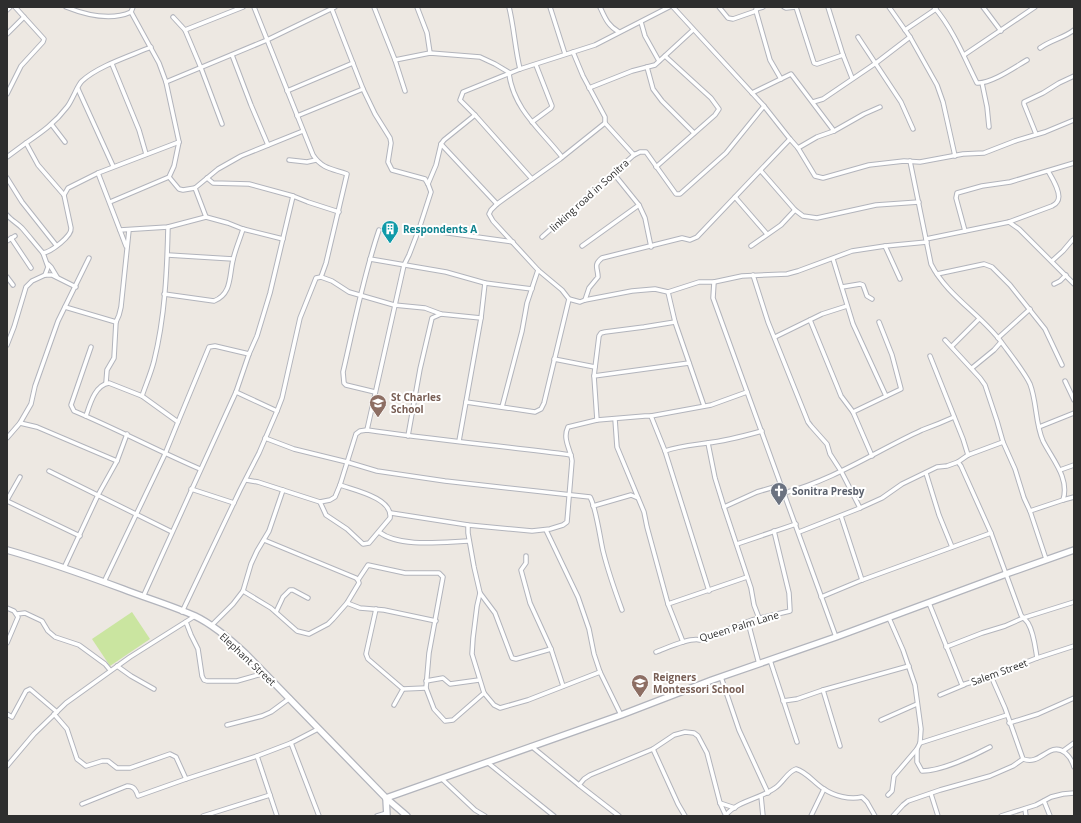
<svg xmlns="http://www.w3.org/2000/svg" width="1081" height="823" font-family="'Open Sans',sans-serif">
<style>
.pitch{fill:#cae5a0}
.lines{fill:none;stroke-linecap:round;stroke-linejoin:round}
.street-casing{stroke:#b2b4bc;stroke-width:5.5}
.secondary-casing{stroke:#b2b4bc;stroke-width:8}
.street{stroke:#fff;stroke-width:3.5}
.secondary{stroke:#fff;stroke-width:5.5}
.labels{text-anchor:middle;stroke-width:4;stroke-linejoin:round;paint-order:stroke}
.street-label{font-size:10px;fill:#2e2e2e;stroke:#fff}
.culture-label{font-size:10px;font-weight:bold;fill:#0d838f;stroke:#fff;text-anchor:start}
.education-label{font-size:10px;font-weight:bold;fill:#785e54;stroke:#fff;text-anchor:start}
.worship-label{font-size:10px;font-weight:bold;fill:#5b616d;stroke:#fff;text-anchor:start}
</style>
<rect width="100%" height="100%" fill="#ede8e2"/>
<!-- pitch -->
<polygon class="pitch" points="132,612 150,639 110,666 92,639"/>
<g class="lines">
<defs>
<g id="street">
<path d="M66,7C86,15 111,21 131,12"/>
<path d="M254,7L313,155C322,169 333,169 347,174L326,263L321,277"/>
<polyline points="331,7 363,89 375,114 390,138 391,143 388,162 392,170 425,179 428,184 431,192 419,229 409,255 404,265 367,430"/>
<polyline points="374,7 395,60 430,53 480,57 495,64 510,73"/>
<polyline points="417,7 427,33 430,53"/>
<path d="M509,7C514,27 515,49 520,69"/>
<polyline points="550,7 565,54"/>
<path d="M600,7C605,18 608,26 619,32"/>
<polyline points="673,7 764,106 790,139 798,148 815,176 823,178 869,165 904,161 920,162 963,154 984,153 1015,141 1045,132 1074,120"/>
<polyline points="719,7 728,18 733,19 756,11"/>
<polyline points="763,7 756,9 756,11 770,60 781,79"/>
<polyline points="784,7 786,8 796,7"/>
<polyline points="796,7 814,63 817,64 843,55"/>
<polyline points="828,7 843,55 852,78"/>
<polyline points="889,7 910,37 937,85 943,102 955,156"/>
<path d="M934,7C953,29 964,57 977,83C991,84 1015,67 1027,60"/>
<polyline points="983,7 1001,31"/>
<polyline points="7,10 10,7"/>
<polyline points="173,17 185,30 201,68 222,124"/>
<polyline points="641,22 645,36 659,61"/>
<polyline points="185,30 243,7"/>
<polyline points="905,30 936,9"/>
<polyline points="7,34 24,17"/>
<polyline points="858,37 901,102 913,129"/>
<path d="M1040,48C1051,40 1064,38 1074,30"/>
<path d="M573,52L583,76L605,117V123L560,159L497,204L491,210L489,214L493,221L538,270L562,290L569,299L580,302L585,300L589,288L598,277C598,268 593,265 602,258L682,238L690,240L697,237L790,139"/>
<polyline points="232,55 251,105 268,145"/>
<polyline points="964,55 1035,7"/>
<polyline points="395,60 405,91"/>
<polyline points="112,64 139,130 146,154"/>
<polyline points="647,67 653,89 662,101 694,133"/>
<path d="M509,74C514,110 541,130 562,157"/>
<polyline points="166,82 267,40 335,7"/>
<polyline points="982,83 987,107 989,127"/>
<polyline points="589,88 632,71 655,65 693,30"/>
<polyline points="78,89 113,166"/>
<polyline points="287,91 353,63"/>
<polyline points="752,93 791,74 834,131"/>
<polyline points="7,94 21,66 43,42 44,39 15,7"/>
<polyline points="813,102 823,99 876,63 910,37"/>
<polyline points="475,115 460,100 463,92 520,69 595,45 669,7"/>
<polyline points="297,116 363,89"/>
<polyline points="532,122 551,108 552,106 536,65"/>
<polyline points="605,123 634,155 640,152 646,152 676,194 680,194 726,153 764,106"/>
<polyline points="52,125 65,142"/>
<polyline points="1036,134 1024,104 1024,102 1043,93 1059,83 1074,76"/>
<polyline points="798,148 817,137 834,131 864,114 880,107"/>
<polyline points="7,157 26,143"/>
<polyline points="289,160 307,162 316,160"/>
<path d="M910,161L931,264C947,296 982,315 1002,343C1010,354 1025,373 1030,384C1037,402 1035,423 1043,441C1052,459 1070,478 1063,500"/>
<polyline points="656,167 715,115 719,109 711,98 665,56"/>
<polyline points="761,171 795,210 803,216 817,218 876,205 919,202"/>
<polyline points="98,173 126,246"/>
<polyline points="614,174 639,205 645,218 651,247"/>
<polyline points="169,177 179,189 183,190 195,188"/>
<polyline points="7,178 22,202 56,245"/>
<polyline points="207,178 213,183 249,184 293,196"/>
<polyline points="428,184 436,165 441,144"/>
<polyline points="64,195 68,188 98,173 179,142"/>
<polyline points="735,197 767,234"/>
<polyline points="110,202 169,177 174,166 179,142 166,82 159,63 131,12 133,7"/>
<polyline points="497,204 441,144 444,140 475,115 532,179"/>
<path d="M7,215C11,220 17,223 22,228C29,236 36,245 43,253C51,252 72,236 71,228L64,195L38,165L26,143C42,132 55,123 67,107C72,101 78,84 82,81C98,66 130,56 151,47"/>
<polyline points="206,217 195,188 218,169 241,156 303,131"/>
<polyline points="1009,222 1019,229 1074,284"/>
<polyline points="419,229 513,242"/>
<polyline points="120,230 168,227 206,217 228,223 243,229 283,239"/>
<polyline points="965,231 956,198 957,193 982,186 1010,182 1074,163"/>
<polyline points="542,237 635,154"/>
<polyline points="11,238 31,268"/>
<path d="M926,239L1009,222L1052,206C1054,205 1056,204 1057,202C1063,195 1052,178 1048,171"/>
<polyline points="7,241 15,236"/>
<polyline points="582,246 639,205"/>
<polyline points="751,246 781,225 795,210"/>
<polyline points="885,246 900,279"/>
<polyline points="43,253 48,267 45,275"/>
<polyline points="168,255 233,259"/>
<polyline points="370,259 446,272 485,283 532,289"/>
<polyline points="833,259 853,324 886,396"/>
<polyline points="1052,261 1063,251 1074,238"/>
<polyline points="48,264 51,267 57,277"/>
<polyline points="937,274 984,264 992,267 1010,285 1045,329 1062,365"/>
<polyline points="753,275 768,322 808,422 811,426 827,444 830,454 841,471 860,508"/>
<polyline points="7,277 13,285"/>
<polyline points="714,282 713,298 836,637"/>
<polyline points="1054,284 1060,281 1066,275"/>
<polyline points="842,287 860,284 863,285 867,296 872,299"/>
<polyline points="668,292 675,322 704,406"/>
<path d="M164,294L214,301C232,294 229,276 233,260C235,250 240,239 243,229"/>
<polyline points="585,300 632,291 655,289 668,292 699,282 714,282 742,276 787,274 798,271 852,251 885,246 927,242"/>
<polyline points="65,307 116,322 119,315 121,307 129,230"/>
<polyline points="810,320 837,386 841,396 853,412 872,456"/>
<polyline points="775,337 822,314 847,306"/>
<polyline points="998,338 1030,309"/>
<polyline points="945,340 980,378 985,385 997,421 1003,442 1015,469 1024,498 1030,511 1046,559"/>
<polyline points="7,345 14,327 26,287 32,281 45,275 52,275 76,287"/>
<polyline points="952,346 979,319"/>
<path d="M91,347L71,405L74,411C117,429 158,451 200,469"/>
<polyline points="930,356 963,439 968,455"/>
<polyline points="554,359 595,367"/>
<polyline points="972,368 994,350 1001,342"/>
<polyline points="594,376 689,363"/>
<polyline points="1065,381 1074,400"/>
<polyline points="106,383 107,370 114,358 116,322"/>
<polyline points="236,392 277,411"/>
<path d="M375,392L346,385L344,383L343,372C354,325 363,277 379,230"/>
<path d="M142,396C146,384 151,373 154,361C165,317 167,271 168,227"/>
<polyline points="466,402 535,412 541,409 544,403 569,299"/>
<polyline points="502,407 522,331 527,303 538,270"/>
<polyline points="853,412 901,389 892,355 879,322"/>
<path d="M86,416C90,404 95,385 109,383L142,396L178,422L165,454L104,582"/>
<polyline points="651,416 665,451 709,591"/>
<polyline points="615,419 617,447 644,512 647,527 668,604 683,642"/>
<polyline points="597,420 594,376 599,336 601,333 605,332 644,327 675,322"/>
<polyline points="178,422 209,347 215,346 249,354"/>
<polyline points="20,423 37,427 117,461"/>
<polyline points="1039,427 1074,413"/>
<polyline points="408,436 420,369 432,318 441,314"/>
<polyline points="7,438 20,423 31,404 35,386 58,321 89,258"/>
<path d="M265,438L294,449L347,462L377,471L445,481L590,497C596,507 600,538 603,551C608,571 615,591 622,610"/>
<polyline points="459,441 481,318 485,283"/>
<polyline points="708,443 715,478 724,507 751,588 754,605 759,618"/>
<path d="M665,451C679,446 693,445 707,443C726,441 744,436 762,431"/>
<path d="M958,462L961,466L991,533L1021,615C1023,618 1026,620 1028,623C1034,633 1035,646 1037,658"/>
<polyline points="1060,470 1074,465"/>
<polyline points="49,471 172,532"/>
<polyline points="926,473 939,515 952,547"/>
<path d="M246,480L258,482L320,502L330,500L335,497L340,485L356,434L360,431L367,430C435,440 503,446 571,455"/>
<polyline points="191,489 234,503"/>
<path d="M784,493C834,480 876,451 922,430C933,426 943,422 954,417"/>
<polyline points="7,500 20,477"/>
<polyline points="7,501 80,536"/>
<path d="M320,502L326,515L347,529L363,544L369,543L390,518C393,498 354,490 340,485"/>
<polyline points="593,506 631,495 638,498"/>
<polyline points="724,507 757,492 781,485"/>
<polyline points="1030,511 1063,500 1074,497"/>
<path d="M391,513L468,525L532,531L550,529L563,525L567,522L572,461C571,450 562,439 568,427L597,420L645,416H651L711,405L747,392"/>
<polyline points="841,516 862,580"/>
<polyline points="468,525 468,533 474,567 480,593 477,606 473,638 472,654 484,693 494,705 500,708 528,700 600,672"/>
<polyline points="546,530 578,597 589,629 594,654 600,672 621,715"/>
<path d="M379,532C400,548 443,542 469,541"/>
<polyline points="799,532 860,508 882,498 902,484 937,467 947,466 958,462 968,455 1003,442"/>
<polyline points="264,540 356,578 358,580"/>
<polyline points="737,544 796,524"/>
<polyline points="526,556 526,563 521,570 530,603 551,649 563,686"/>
<polyline points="64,568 98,495 117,461 127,434"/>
<polyline points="243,591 271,608 297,631 309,634 328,624 333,619 347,603 359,583 358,580 368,565 405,573 439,573 443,577 429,653 426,688 434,709 445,721 453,720 484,693"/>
<polyline points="480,593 495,613 512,658 516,659 551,649"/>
<polyline points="143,597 236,392 249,354 257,336 270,293 293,196 308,202 339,212"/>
<polyline points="821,597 862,580 991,533"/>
<polyline points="347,603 360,608 384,610 436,621"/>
<polyline points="929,603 962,685 991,676 1037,658 1074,646"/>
<polyline points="668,604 747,577"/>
<polyline points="7,608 14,611 18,617 7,643"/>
<polyline points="376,609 366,654 368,659 403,689 426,688"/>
<polyline points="182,612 240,490 259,453 277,411 282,398 300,318 316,278 321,277 332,281 349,292 394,305 425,308 441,314 481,318"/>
<polyline points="276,612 283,597 290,590 293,590 308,598"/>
<polyline points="17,614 25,613 42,621 48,631 55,637 79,645 105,664 110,670"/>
<path d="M889,618L903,650L915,685L921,729L920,743L917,749V762L922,771C941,771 973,756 990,747"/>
<polyline points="186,622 191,635 198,649 202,676 204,680 207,681 237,681 265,673"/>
<polyline points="748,622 759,664"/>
<polyline points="211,626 233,604 243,591 251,564 257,551 269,531 283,490"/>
<polyline points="946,647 982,633 1005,626 1023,618 1074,602"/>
<path d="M656,652C667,648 690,637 700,640L752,620L790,611L789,593L774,531"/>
<polyline points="770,660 797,742"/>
<polyline points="117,666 131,676 154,689"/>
<path d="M991,676L1005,708L1023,759C1035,763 1040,756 1050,751C1062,745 1071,757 1074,767"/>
<polyline points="721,677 739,730 768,793"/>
<polyline points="426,681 443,678 450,684 479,680"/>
<polyline points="823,690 840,746"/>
<polyline points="940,695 964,685"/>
<polyline points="783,701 797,699 823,690 909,666"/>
<polyline points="394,705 403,689"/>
<polyline points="7,714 12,717 26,691 30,689 57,712"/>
<polyline points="54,714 67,729 77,759 86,766 102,761 108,761 117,768 130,768 170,754 176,757 186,779"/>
<polyline points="881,720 917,704"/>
<polyline points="1009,723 1038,714 1074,698"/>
<polyline points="227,725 262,716 271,712 290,698"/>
<polyline points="291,743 319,816"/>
<polyline points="920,743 1007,715"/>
<polyline points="531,746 579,785 619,816"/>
<polyline points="653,749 678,804 685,816"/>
<polyline points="1063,751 1074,743"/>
<polyline points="257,756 277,816"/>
<polyline points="487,762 554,816"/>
<polyline points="7,766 34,734 66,703 130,657 195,616"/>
<polyline points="442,779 475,810 485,816"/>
<polyline points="579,785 584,779 590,775 653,749 674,735 685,732 694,733 698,736 707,753 720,803 726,816"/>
<polyline points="931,794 938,816"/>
<polyline points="888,795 892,791 894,776 917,749"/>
<polyline points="761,796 763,816"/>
<polyline points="1044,801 1050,816"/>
<polyline points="720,803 735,808"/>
<path d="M82,804L127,786C134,786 136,790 138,796L186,779L257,756L291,743L318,729"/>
<polyline points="1025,809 1026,816"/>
<path d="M726,815C737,801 760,799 775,788C783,783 787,772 796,769C807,772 814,783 824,789C834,796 850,800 862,797L867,802L875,816"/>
<polyline points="203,816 270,795"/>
<polyline points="377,816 387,813"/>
<polyline points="811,816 824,789"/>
<polyline points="893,816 903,805 908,801 940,790 990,776 1013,766 1023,759"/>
<polyline points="1001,816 1036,805 1051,797 1063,794 1074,793"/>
</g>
<g id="secondary">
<path d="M7,550C46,561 85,575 123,589C146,598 173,606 195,616C214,625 231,640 246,654L386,798L407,816"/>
<polyline points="386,798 621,715 712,680 836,637 1006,574 1074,550"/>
<polyline points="386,798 387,816"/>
</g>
</defs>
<!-- street casing -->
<use href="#street" class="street-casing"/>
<!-- secondary casing -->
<use href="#secondary" class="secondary-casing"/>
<!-- street -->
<use href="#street" class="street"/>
<!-- secondary -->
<use href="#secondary" class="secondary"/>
</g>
<!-- icons -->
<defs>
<symbol id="building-pin" viewBox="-11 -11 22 30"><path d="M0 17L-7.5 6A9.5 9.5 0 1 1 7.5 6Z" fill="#0f9aa8" stroke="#fff"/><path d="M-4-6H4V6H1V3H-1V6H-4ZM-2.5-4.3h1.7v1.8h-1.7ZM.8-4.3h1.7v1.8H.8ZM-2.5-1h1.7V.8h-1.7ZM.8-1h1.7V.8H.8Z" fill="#fff"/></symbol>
<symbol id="school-pin" viewBox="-11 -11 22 30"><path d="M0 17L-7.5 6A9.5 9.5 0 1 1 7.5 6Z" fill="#8d6e63" stroke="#fff"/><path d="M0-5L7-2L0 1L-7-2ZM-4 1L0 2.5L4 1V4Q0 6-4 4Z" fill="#fff"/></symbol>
<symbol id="church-pin" viewBox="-11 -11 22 30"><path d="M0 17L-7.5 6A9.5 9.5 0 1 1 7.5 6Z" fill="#6b7280" stroke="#fff"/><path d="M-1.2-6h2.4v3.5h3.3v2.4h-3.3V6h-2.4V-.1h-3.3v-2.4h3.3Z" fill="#fff"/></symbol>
</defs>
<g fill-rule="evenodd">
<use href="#building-pin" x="380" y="219" width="20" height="27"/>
<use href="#school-pin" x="368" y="393" width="20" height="27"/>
<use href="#church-pin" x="769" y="481" width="20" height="27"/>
<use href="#school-pin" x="630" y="673" width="20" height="27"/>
</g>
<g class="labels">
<!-- street labels -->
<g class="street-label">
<text transform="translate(589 195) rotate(-42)" y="4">linking road in Sonitra</text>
<text transform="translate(739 626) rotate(-17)" y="4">Queen Palm Lane</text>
<text transform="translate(248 659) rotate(43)" y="4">Elephant Street</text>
<text transform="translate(999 672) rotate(-20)" y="4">Salem Street</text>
</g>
<!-- culture labels -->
<g class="culture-label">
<text x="403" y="233">Respondents A</text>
</g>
<!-- education labels -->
<g class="education-label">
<text x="391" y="401">St Charles<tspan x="391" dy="12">School</tspan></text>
<text x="653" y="681">Reigners<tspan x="653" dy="12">Montessori School</tspan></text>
</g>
<!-- worship labels -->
<g class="worship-label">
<text x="792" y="495">Sonitra Presby</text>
</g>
</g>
<!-- border -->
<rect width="1081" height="823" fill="none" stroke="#2e2e2e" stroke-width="16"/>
</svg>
